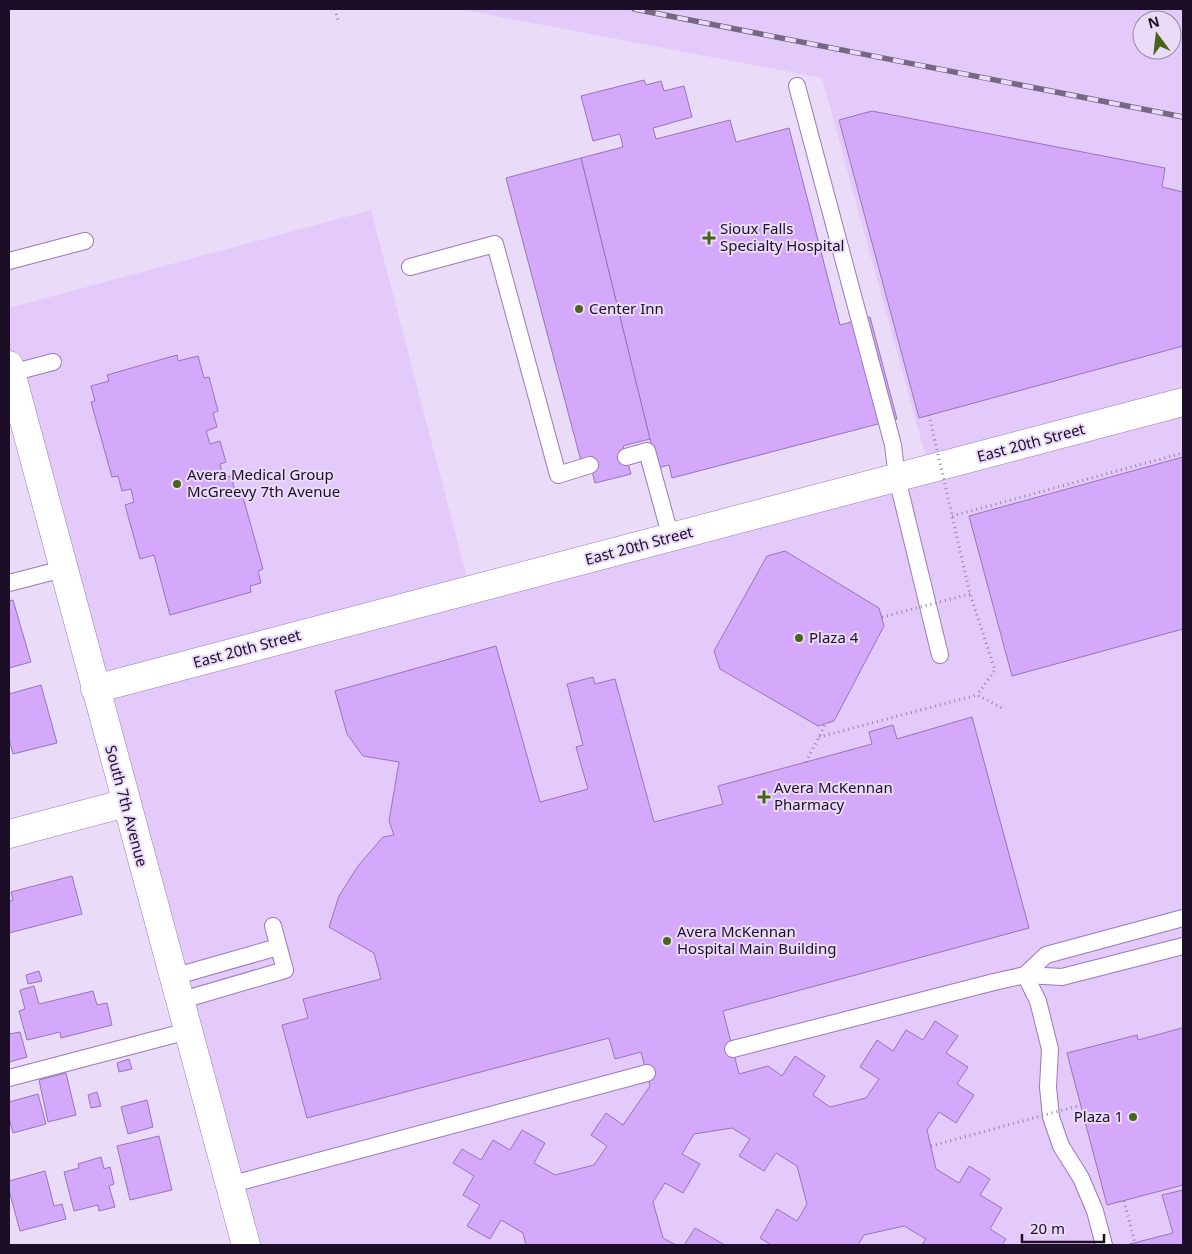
<svg xmlns="http://www.w3.org/2000/svg" width="1192" height="1254" font-family="'Noto Sans',sans-serif">
<style>
.built{fill:#e3cafb;fill-rule:evenodd}
.building{fill:#d4a8fb;stroke:#9874b9}
.lines{fill:none;stroke-linecap:round;stroke-linejoin:round}
.lane-casing{stroke:#9c78bc;stroke-width:18}
.street-casing{stroke:#9c78bc;stroke-width:29}
.secondary-casing{stroke:#9c78bc;stroke-width:29}
.path{stroke:#9485a1;stroke-width:3;stroke-dasharray:1 4;stroke-linecap:butt}
.lane{stroke:#fff;stroke-width:16}
.street{stroke:#fff;stroke-width:28}
.secondary{stroke:#fff;stroke-width:28}
.rail-casing{stroke:#766783;stroke-width:5.5}
.rail{stroke:#eadbf9;stroke-width:4;stroke-dasharray:11;stroke-linecap:butt}
.path-bridge{stroke:#9485a1;stroke-width:3;stroke-dasharray:1 4;stroke-linecap:butt}
.poi-dot{fill:#486416;stroke:#eadbf9;stroke-width:2}
.labels{text-anchor:middle;stroke-width:4;stroke-linejoin:round;paint-order:stroke}
.poi-label{font-size:15px;fill:#1d0e28;stroke:#eadbf9;text-anchor:start}
.street-label{font-size:15px;fill:#1d0e28;stroke:#eadbf9}
</style>
<rect width="100%" height="100%" fill="#eadbf9"/>
<!-- built -->
<path class="built" d="M459,9H1183V1245H246L9,365V308L371,210L470,590L929,469L822,78ZM1142,20H1172V50H1142Z"/>
<!-- building -->
<g class="building">
<polygon points="644,80 646,85 661,81 664,91 684,86 692,117 653,128 656,139 730,120 736,142 789,128 840,325 870,317 897,419 672,478 669,465 657,468 581,158 623,147 620,134 593,141 581,96"/>
<polygon points="872,111 1165,168 1162,187 1183,192 1183,346 919,418 839,120"/>
<polygon points="581,158 650,439 623,446 631,474 595,483 589,459 581,461 506,178"/>
<polygon points="177,355 178,361 198,356 204,378 209,377 218,411 213,413 217,427 206,431 210,444 220,441 226,462 220,464 223,478 231,476 235,491 241,490 263,569 258,571 261,583 250,586 251,592 170,615 154,555 140,559 125,505 134,502 131,489 122,491 118,476 112,477 91,402 95,401 91,386 109,381 107,375"/>
<polygon points="1183,457 1183,629 1012,676 969,516"/>
<polygon points="785,551 879,608 884,626 834,721 818,726 720,669 714,651 767,556"/>
<polygon points="13,600 31,662 9,668 9,601"/>
<polygon points="496,646 540,802 588,789 576,747 583,745 567,684 593,677 595,684 615,679 654,822 723,804 718,786 872,744 869,732 893,725 897,739 972,717 1029,928 723,1011 739,1074 768,1066 782,1076 795,1056 825,1076 813,1095 830,1107 866,1098 879,1079 860,1067 877,1040 893,1051 906,1030 923,1040 935,1021 958,1036 946,1053 968,1067 957,1084 974,1095 956,1123 939,1112 927,1130 936,1169 959,1183 969,1166 990,1179 980,1195 1002,1208 990,1229 1006,1239 1002,1245 922,1245 926,1239 904,1226 864,1235 858,1245 771,1245 760,1238 777,1209 797,1221 807,1204 797,1166 776,1153 764,1171 739,1156 750,1139 732,1128 694,1134 682,1154 700,1164 683,1193 665,1183 653,1202 663,1238 676,1245 526,1245 523,1233 501,1220 490,1239 467,1226 480,1205 463,1195 474,1176 453,1163 462,1149 481,1160 493,1140 510,1150 522,1130 545,1143 534,1163 555,1175 594,1165 607,1146 591,1135 606,1113 623,1125 650,1086 641,1052 615,1059 609,1038 307,1118 282,1025 308,1018 303,999 381,979 374,953 329,927 339,896 358,866 383,837 394,835 389,821 399,762 363,756 347,734 335,691"/>
<polygon points="41,685 57,743 13,754 9,739 9,694"/>
<polygon points="72,876 82,914 9,933 9,901 13,900 11,892"/>
<polygon points="39,971 42,981 28,984 26,975"/>
<polygon points="34,986 39,1004 93,991 97,1005 107,1003 112,1025 61,1038 60,1032 27,1040 19,1011 25,1009 20,990"/>
<polygon points="1182,1028 1183,1029 1183,1185 1107,1205 1067,1053 1137,1035 1138,1040"/>
<polygon points="20,1032 27,1057 9,1062 9,1034"/>
<polygon points="129,1059 132,1069 119,1072 117,1063"/>
<polygon points="66,1073 76,1115 48,1122 39,1080"/>
<polygon points="97,1092 101,1106 91,1108 88,1095"/>
<polygon points="38,1094 46,1124 13,1133 9,1118 9,1102"/>
<polygon points="147,1100 153,1127 128,1134 121,1107"/>
<polygon points="159,1136 172,1190 130,1200 117,1146"/>
<polygon points="101,1157 104,1169 110,1167 114,1184 109,1186 115,1207 99,1211 98,1205 74,1211 64,1172 79,1168 78,1164"/>
<polygon points="45,1171 54,1206 62,1204 66,1219 20,1231 9,1190 9,1181"/>
<polygon points="1183,1190 1183,1245 1126,1245 1173,1233 1162,1195"/>
<polygon points="695,1228 725,1245 684,1245"/>
</g>
<g class="lines">
<defs>
<g id="lane">
<polyline points="797,86 893,445 897,478 940,655"/>
<polyline points="9,261 85,241"/>
<polyline points="410,267 495,244 558,475 590,465"/>
<polyline points="11,373 53,362"/>
<polyline points="626,457 647,451 671,538"/>
<polyline points="9,583 63,569"/>
<polyline points="1025,975 1038,1001 1050,1049 1048,1087 1051,1117 1061,1146 1081,1178 1095,1211 1104,1245"/>
<polyline points="1025,975 1046,955 1183,918"/>
<polyline points="173,977 278,947"/>
<polyline points="179,1001 285,970 273,926"/>
<polyline points="733,1049 994,982 1025,975 1062,977 1183,946"/>
<polyline points="9,1078 188,1031"/>
<polyline points="229,1185 647,1073"/>
</g>
<polyline id="street" points="9,834 126,803"/>
<g id="secondary">
<polyline points="9,365 246,1245"/>
<polyline points="95,689 1183,402"/>
</g>
</defs>
<!-- lane casing -->
<use href="#lane" class="lane-casing"/>
<!-- street casing -->
<use href="#street" class="street-casing"/>
<!-- secondary casing -->
<use href="#secondary" class="secondary-casing"/>
<!-- path -->
<g class="path">
<polyline points="335,9 338,20"/>
<polyline points="952,516 1183,453"/>
<polyline points="819,737 977,695 1002,708"/>
<polyline points="806,762 826,723"/>
<polyline points="1124,1201 1135,1243"/>
</g>
<!-- lane -->
<use href="#lane" class="lane"/>
<!-- street -->
<use href="#street" class="street"/>
<!-- secondary -->
<use href="#secondary" class="secondary"/>
<defs>
<polyline id="rail" points="634,9 1183,117"/>
</defs>
<!-- rail casing -->
<use href="#rail" class="rail-casing"/>
<!-- rail -->
<use href="#rail" class="rail"/>
<!-- path-bridge -->
<g class="path-bridge">
<polyline points="929,415 970,594 995,670 977,695"/>
<polyline points="882,617 970,594"/>
<polyline points="931,1146 1081,1105"/>
</g>
</g>
<!-- markers -->
<g class="poi-dot">
<path d="M706.5 230.5h5v5h5v5h-5v5h-5v-5h-5v-5h5z"/>
<circle cx="579" cy="309" r="5"/>
<circle cx="177" cy="484" r="5"/>
<circle cx="799" cy="638" r="5"/>
<path d="M761.5 789.5h5v5h5v5h-5v5h-5v-5h-5v-5h5z"/>
<circle cx="667" cy="941" r="5"/>
<circle cx="1133" cy="1117" r="5"/>
</g>
<g class="labels">
<!-- poi labels -->
<g class="poi-label">
<text x="720" y="234">Sioux Falls<tspan x="720" dy="17">Specialty Hospital</tspan></text>
<text x="589" y="314">Center Inn</text>
<text x="187" y="480">Avera Medical Group<tspan x="187" dy="17">McGreevy 7th Avenue</tspan></text>
<text x="809" y="643">Plaza 4</text>
<text x="774" y="793">Avera McKennan<tspan x="774" dy="17">Pharmacy</tspan></text>
<text x="677" y="937">Avera McKennan<tspan x="677" dy="17">Hospital Main Building</tspan></text>
<text x="1123" y="1122" text-anchor="end">Plaza 1</text>
</g>
<!-- street labels -->
<g class="street-label">
<text transform="translate(1031 443) rotate(-15)" y="5">East 20th Street</text>
<text transform="translate(639 546) rotate(-15)" y="5">East 20th Street</text>
<text transform="translate(247 649) rotate(-15)" y="5">East 20th Street</text>
<text transform="translate(126 806) rotate(75)" y="5">South 7th Avenue</text>
</g>
</g>
<!-- border -->
<rect width="1192" height="1254" fill="none" stroke="#1d0e28" stroke-width="20"/>
<!-- north arrow -->
<g transform="translate(1157 35) rotate(345)"><circle r="24" fill="#eadbf9" stroke="#9889a5"/>
<path d="M0-4L9 19L0 12L-9 19Z" fill="#486416"/>
<text y="-8" font-size="14" font-weight="bold" text-anchor="middle" fill="#1d0e28">N</text>
</g>
<!-- scale -->
<path d="M1022 1234v8h82v-8" fill="none" stroke="#1d0e28" stroke-width="2.5"/>
<text x="1030" y="1234" font-size="15" fill="#1d0e28" stroke="#eadbf9" stroke-width="4" paint-order="stroke">20 m</text>
</svg>
